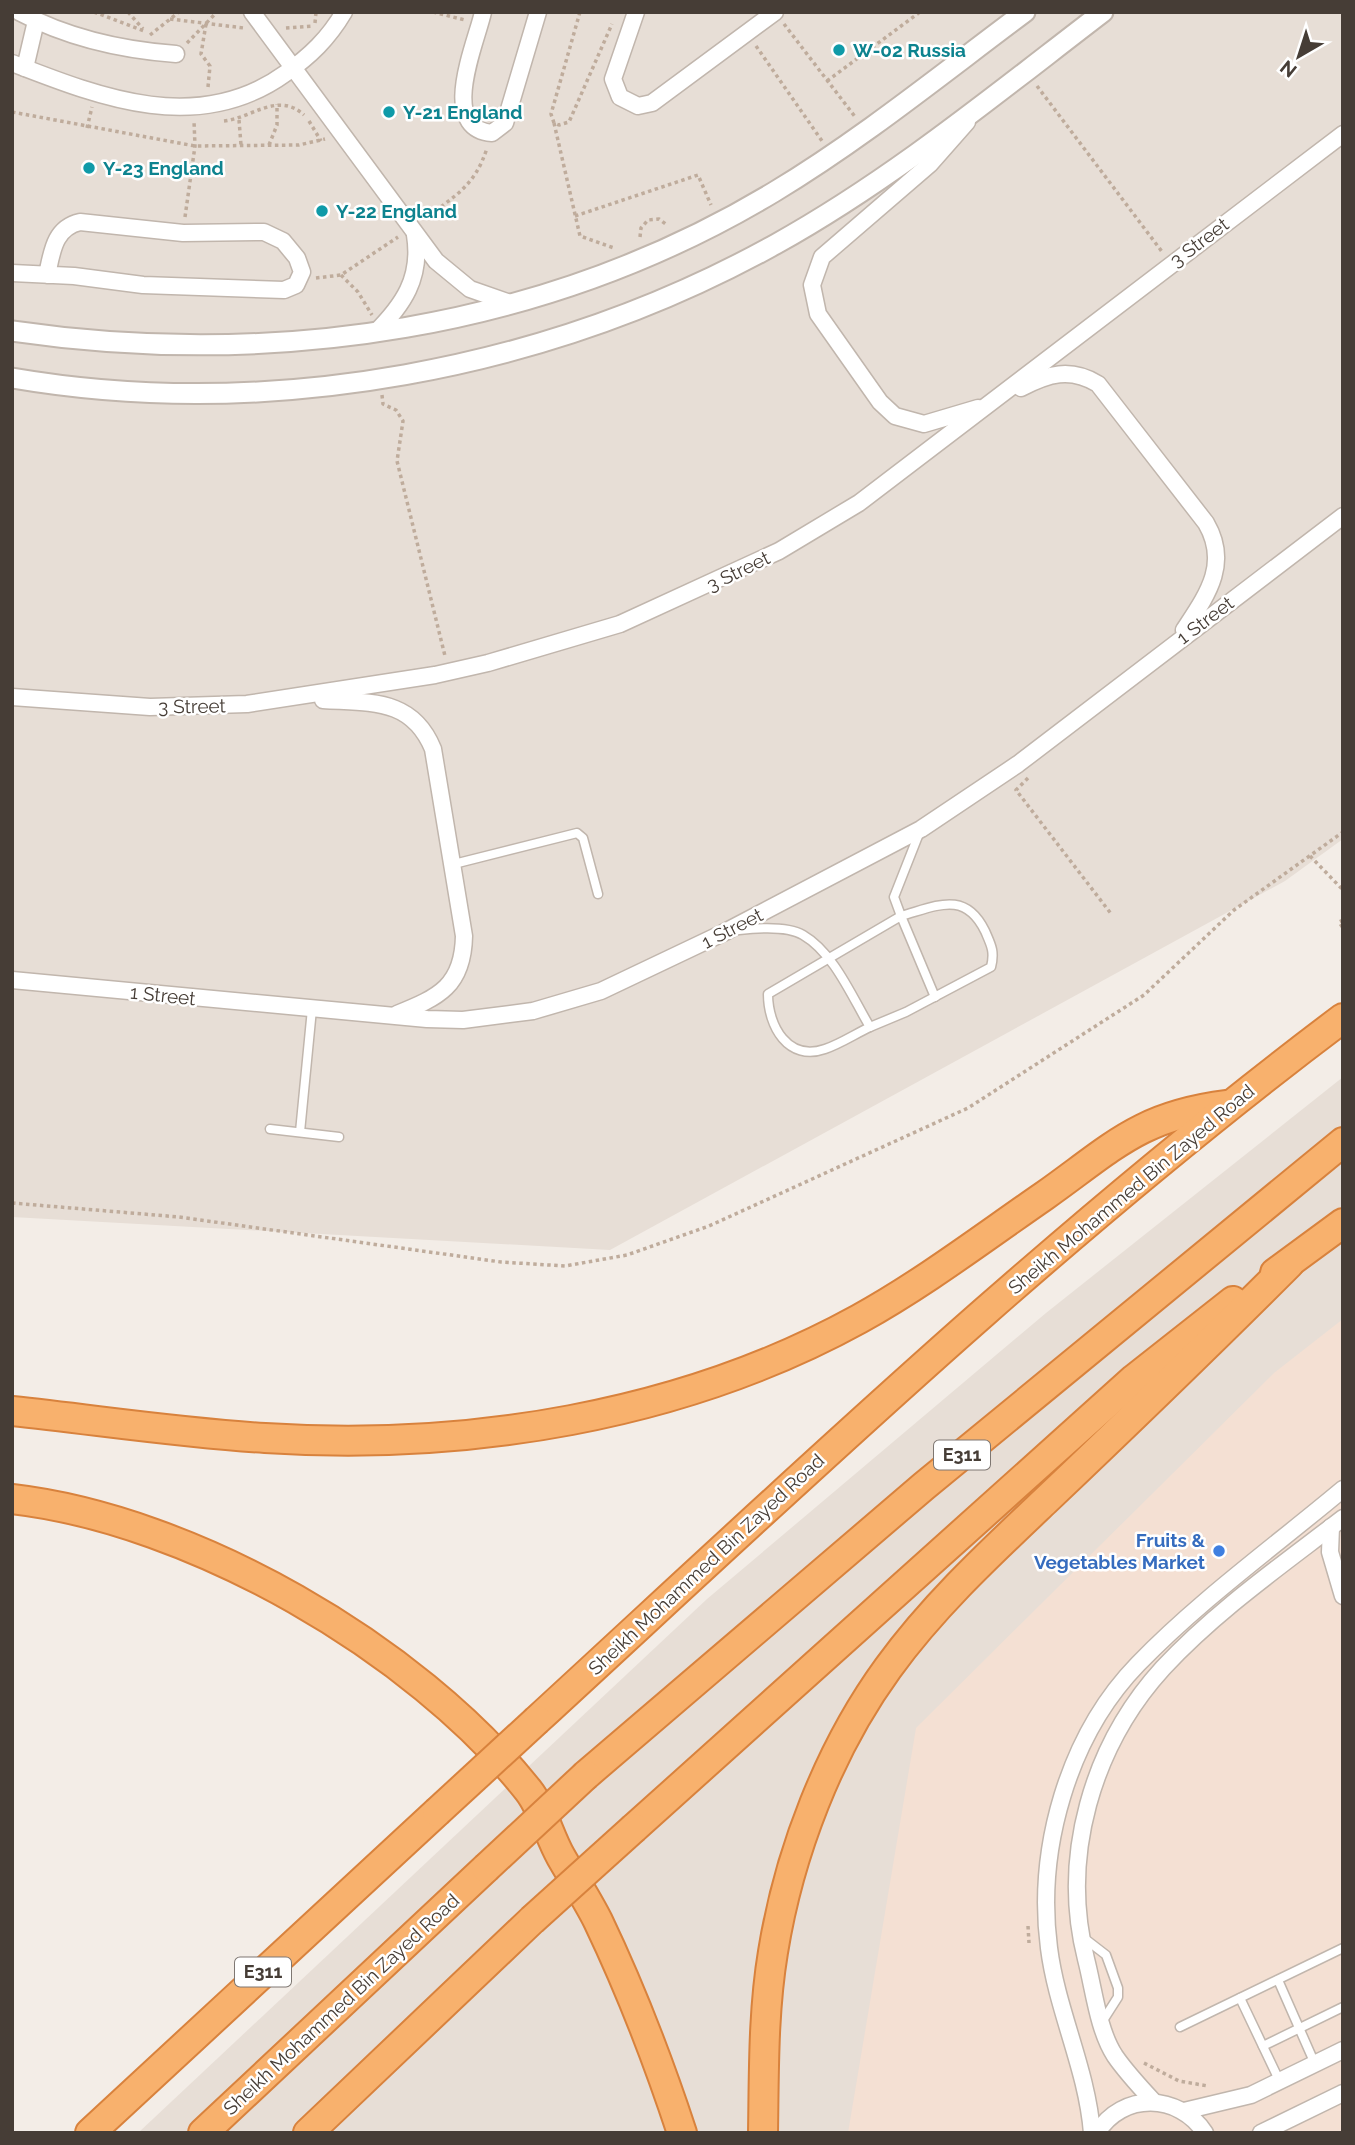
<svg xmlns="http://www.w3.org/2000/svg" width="1355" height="2145" font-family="Raleway,sans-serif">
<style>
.residential{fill:#e7ded6}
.commercial{fill:#f4e0d3}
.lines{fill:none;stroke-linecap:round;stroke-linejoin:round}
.service-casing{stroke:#c1b6ad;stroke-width:11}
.minor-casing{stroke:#c1b6ad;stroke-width:19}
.tertiary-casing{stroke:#c1b6ad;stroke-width:23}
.motorway-casing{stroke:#d8823d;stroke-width:32}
.path{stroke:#bfac9c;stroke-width:3.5;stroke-dasharray:3.5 3.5;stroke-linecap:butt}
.service{stroke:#fff;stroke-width:8}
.minor{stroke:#fff;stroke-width:16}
.tertiary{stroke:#fff;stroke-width:19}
.motorway{stroke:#f8b16d;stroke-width:28}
.motorway-bridge-casing{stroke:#d8823d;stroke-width:32;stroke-linecap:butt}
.motorway-bridge{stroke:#f8b16d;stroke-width:28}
.culture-dot{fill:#0f9aa8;stroke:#fff;stroke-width:2.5}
.shop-dot{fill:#3f7fe0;stroke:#fff;stroke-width:2.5}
.labels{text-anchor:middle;stroke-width:5;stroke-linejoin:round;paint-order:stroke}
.shield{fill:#fff;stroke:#7e7772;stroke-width:2}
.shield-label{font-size:18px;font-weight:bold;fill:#463d36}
.culture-label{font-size:19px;font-weight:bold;fill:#0d838f;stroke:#fff;text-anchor:start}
.street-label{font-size:19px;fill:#463d36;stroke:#fff}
.shop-label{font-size:19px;font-weight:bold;fill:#366cbe;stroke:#fff;text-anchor:end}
</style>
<rect width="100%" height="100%" fill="#f3ede7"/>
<!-- residential -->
<g class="residential">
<polygon points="12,12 1343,12 1343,839 1285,881 610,1250 12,1217"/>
<polygon points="1343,1077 1343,2133 138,2133 707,1599 1046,1313"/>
</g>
<!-- commercial -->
<polygon class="commercial" points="1343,1319 1343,2133 848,2133 916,1728 1274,1373"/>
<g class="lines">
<defs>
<g id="service">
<polyline points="450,865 577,833 583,838 598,894"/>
<path d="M739,930C757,928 788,926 803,935C834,953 852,997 870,1027L906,1012L991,967C995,951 991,945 985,931C965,890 937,906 901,916L894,897L920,831"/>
<path d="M870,1027C855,1034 840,1044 825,1049C788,1062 768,1026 768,994L901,916L935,997"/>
<polyline points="270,1129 339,1137"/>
<polyline points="300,1132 312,1009"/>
<polyline points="1084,1938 1106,1955 1118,1988 1118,1997 1102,2022"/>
<polyline points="1278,1980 1315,2064"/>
<polyline points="1240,1998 1280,2082"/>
<polyline points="1180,2027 1343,1948"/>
<polyline points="1263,2046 1343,2007"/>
</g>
<g id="minor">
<path d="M19,12C68,38 121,50 176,54"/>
<polyline points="252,12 436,261 470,289 510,303"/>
<path d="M483,12C477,41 437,129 492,133L505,123L538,12"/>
<polyline points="636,12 613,79 620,97 638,106 652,103 775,12"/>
<path d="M12,63C102,98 199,136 286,73C310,56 328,39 344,12"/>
<polyline points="25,68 36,21"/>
<polyline points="967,122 930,164 822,257 812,285 818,314 880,402 895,416 924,424 978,408"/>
<path d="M12,273L74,276L143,285L284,290L296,285L302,272L297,258L283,241L264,232L183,233L80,222C54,228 52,252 47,275"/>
<path d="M375,333C403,305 422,278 415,235"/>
<path d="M1021,388C1048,374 1070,367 1098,384L1206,523C1230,564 1207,595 1184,630"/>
<polyline points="12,697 150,707 247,704 435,675 488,663 620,624 779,551 859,503 1343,134"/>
<path d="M323,700C371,703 412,698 433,749L464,936C463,986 439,997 397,1014"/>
<polyline points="12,980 427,1019 463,1020 533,1011 601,991 723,933 921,829 1018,764 1343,516"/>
<polyline points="1331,1527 1330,1552 1343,1596"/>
<path d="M1153,2101C1140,2087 1126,2072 1115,2056C1098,2030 1094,1990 1086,1959C1060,1857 1092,1746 1163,1668C1216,1611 1282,1565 1343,1518"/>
<polyline points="1184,2111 1251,2095 1343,2050"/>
<path d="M1092,2133C1087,2069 1057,2011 1049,1948C1036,1849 1068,1736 1138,1664C1200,1600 1275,1546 1343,1489"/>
<path d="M1097,2133C1122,2092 1179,2093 1205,2133"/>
<polyline points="1261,2133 1343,2093"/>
</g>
<g id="tertiary">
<path d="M12,331C274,369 545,330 774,192C862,139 943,73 1025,12"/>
<path d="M12,378C269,422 549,370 776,244C893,179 997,93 1103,12"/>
</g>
<g id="motorway">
<polyline points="1275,1273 1343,1223"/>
<path d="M12,1411C97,1420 181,1433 265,1438C466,1451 681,1417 859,1319C924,1283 983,1238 1044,1196C1112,1148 1139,1116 1227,1105"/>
<path d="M12,1499C193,1520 415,1648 528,1790C543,1809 549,1836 561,1857C573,1878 587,1899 598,1921C631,1990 658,2060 682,2133"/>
<path d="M537,1720C799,1479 1058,1232 1343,1018"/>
<polyline points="586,1775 924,1486 1343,1142"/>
<polyline points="634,1828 1134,1379 1233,1301"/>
<polyline points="90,2133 437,1812"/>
<polyline points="203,2133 486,1868"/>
<polyline points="308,2133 532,1920"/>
<path d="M763,2133C764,2073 763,2012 773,1952C789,1853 829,1749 888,1668C933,1606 989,1554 1045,1501C1127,1423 1209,1344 1289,1264"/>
</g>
</defs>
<!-- service casing -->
<use href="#service" class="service-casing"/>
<!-- minor casing -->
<use href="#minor" class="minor-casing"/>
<!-- tertiary casing -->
<use href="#tertiary" class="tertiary-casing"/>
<!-- motorway casing -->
<use href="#motorway" class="motorway-casing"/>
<!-- path -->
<g class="path">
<polyline points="94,12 144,31"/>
<polyline points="128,12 143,29"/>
<polyline points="433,12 465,20"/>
<polyline points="580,12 551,114 554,123 559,125 569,122 612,24"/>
<polyline points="170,19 244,28"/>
<polyline points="315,23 316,12"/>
<polyline points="206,24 201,54 210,66 208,87"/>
<polyline points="784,24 856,118"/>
<polyline points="286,28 313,26"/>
<polyline points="150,35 179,12"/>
<polyline points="187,43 217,12"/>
<polyline points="756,46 822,141"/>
<polyline points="827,81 920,12"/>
<polyline points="1037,86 1163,253"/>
<polyline points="12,112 195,146 299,145 325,139"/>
<polyline points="239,120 241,145"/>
<path d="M224,121C252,118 278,91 304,115"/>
<polyline points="309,121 321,141"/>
<polyline points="554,123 580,236 614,248"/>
<polyline points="87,128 92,107"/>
<polyline points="269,145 277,125 277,104"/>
<polyline points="575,216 698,175 711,205"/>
<polyline points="185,217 195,146 194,121"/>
<path d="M424,219C455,196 475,186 487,148"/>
<polyline points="640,237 641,228 648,220 659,219 667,225"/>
<polyline points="341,275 358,292 372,315"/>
<polyline points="316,278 341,275 398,237"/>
<polyline points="382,395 383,404 396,410 403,421 397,461 445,656"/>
<polyline points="1028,778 1016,790 1112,915"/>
<polyline points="1310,856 1343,890"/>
<polyline points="1343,920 1339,922 1343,928"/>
<polyline points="12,1203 179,1217 501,1262 565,1266 627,1255 709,1226 968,1108 1144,995 1234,910 1343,832"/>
<polyline points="1028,1926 1029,1943"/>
<polyline points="1144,2063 1179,2081 1208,2086"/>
</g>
<!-- service -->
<use href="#service" class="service"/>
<!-- minor -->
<use href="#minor" class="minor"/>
<!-- tertiary -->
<use href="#tertiary" class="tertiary"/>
<!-- motorway -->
<use href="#motorway" class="motorway"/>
<defs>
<g id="motorway-bridge">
<polyline points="437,1812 537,1720"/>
<polyline points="486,1868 586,1775"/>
<polyline points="532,1920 634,1828"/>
</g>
</defs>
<!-- motorway-bridge casing -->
<use href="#motorway-bridge" class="motorway-bridge-casing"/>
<!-- motorway-bridge -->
<use href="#motorway-bridge" class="motorway-bridge"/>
</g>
<!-- markers -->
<g class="culture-dot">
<circle cx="839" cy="50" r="7"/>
<circle cx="389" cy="112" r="7"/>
<circle cx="89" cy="168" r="7"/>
<circle cx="322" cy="211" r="7"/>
</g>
<circle class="shop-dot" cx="1219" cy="1551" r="7"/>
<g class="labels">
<!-- shield labels -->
<g class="shield">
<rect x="934" y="1440.5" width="56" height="29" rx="5"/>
<rect x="235" y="1957.5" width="56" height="29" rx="5"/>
</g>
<g class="shield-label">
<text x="962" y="1461">E311</text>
<text x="263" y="1978">E311</text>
</g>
<!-- culture labels -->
<g class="culture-label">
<text x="853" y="57">W-02 Russia</text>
<text x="403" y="119">Y-21 England</text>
<text x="103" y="175">Y-23 England</text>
<text x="336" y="218">Y-22 England</text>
</g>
<!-- street labels -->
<g class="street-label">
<text transform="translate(1199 242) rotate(-37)" y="7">3 Street</text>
<text transform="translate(738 571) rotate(-26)" y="7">3 Street</text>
<text transform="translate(1205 620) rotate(-37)" y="7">1 Street</text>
<text transform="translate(192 706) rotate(-1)" y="7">3 Street</text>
<text transform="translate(732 928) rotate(-27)" y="7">1 Street</text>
<text transform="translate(163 995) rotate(6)" y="7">1 Street</text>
<text transform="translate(1131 1189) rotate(-40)" y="7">Sheikh Mohammed Bin Zayed Road</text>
<text transform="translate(706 1564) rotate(-43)" y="7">Sheikh Mohammed Bin Zayed Road</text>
<text transform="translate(341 2004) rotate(-43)" y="7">Sheikh Mohammed Bin Zayed Road</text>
</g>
<!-- shop labels -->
<g class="shop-label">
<text x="1205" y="1547">Fruits &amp;<tspan x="1205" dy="22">Vegetables Market</tspan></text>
</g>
</g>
<!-- border -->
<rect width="1355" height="2145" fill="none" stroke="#463d36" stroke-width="28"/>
<!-- north arrow -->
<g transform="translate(1299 56) rotate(219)" stroke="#ffffff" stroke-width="5" paint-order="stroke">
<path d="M0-5L12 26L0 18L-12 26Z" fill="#463d36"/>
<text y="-10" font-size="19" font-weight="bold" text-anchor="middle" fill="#463d36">N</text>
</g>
</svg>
